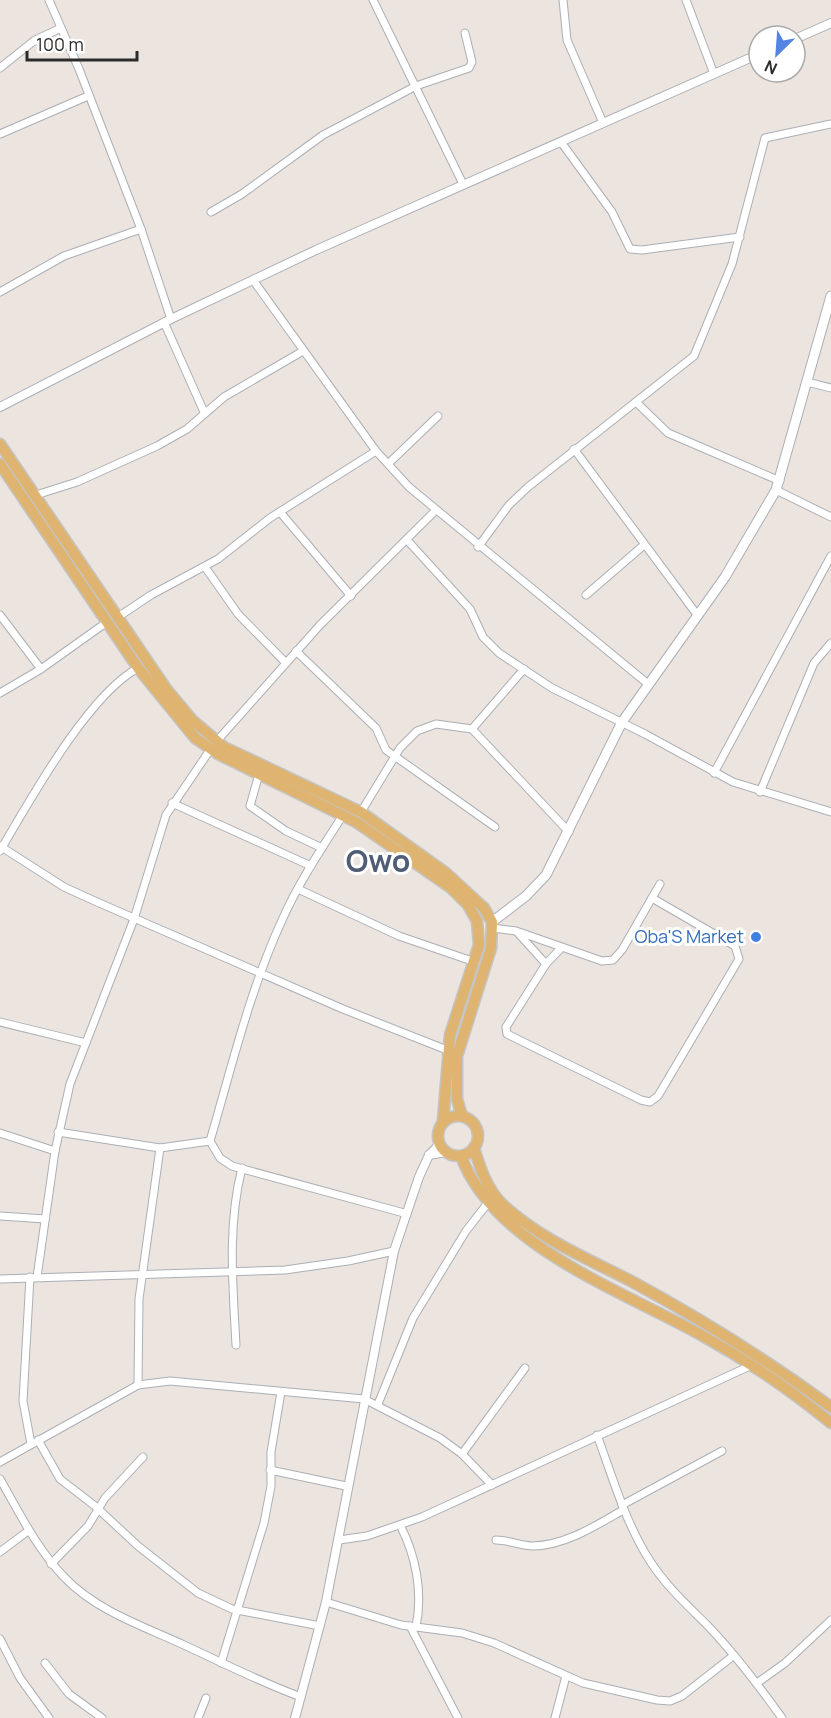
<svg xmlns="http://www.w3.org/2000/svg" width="831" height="1718" font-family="Manrope,sans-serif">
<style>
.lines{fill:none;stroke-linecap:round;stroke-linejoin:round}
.minor-casing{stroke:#abafb5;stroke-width:9}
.tertiary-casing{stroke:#abafb5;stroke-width:10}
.secondary-casing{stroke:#abafb5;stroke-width:11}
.primary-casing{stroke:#c4c4c4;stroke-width:13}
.minor{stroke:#fff;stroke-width:7}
.tertiary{stroke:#fff;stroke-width:8}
.secondary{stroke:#fff;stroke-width:9}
.primary{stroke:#dfb470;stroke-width:10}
.shop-dot{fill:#3f7fe0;stroke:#fff;stroke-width:2}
.labels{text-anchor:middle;stroke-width:6;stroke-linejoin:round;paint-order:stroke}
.shop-label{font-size:18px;fill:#366cbe;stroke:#fff;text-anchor:end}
.town-label{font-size:30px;font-weight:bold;fill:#515d76;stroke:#fff}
</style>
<rect width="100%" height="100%" fill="#ebe4df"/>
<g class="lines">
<defs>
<g id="minor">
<polyline points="49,0 79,69 141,229 171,319"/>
<polyline points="373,0 463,184"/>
<polyline points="563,0 567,40 603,123"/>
<polyline points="686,0 714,74"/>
<polyline points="0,68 35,40 61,28"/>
<polyline points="0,134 88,96"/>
<polyline points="561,142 612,212 630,249 642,250 740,237"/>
<polyline points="211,212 242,194 323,135 416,86 469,68 472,62 465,33"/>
<polyline points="253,280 376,451 409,487 648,684"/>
<polyline points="0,292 64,256 141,229"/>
<polyline points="164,322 204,412"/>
<polyline points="807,382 831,388"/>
<polyline points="636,402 668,433 780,481"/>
<polyline points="574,449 698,616"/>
<polyline points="388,464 438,416"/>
<polyline points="776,490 831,517"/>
<polyline points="36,495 77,482 157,446 187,429 224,397 303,351"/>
<polyline points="280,512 351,596"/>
<polyline points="407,540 470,609 483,637 499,653 552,688 645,734 733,782 831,812"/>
<polyline points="478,547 509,505 528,487 694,356 732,264 765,138 831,124"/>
<polyline points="205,567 238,614 286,663"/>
<polyline points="586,595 644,545"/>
<polyline points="0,615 41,669"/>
<polyline points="118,617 151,595 218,559 270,518 376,451"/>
<polyline points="296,651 376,728 386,750 495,827"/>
<polyline points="0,693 41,669 107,622"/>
<polyline points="472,729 524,669"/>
<polyline points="216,742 320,625 435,511"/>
<polyline points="714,773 831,556"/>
<polyline points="259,774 250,806 286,831 322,848"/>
<polyline points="760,792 814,663 831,643"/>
<polyline points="172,803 311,866"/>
<polyline points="361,812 400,748 417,731 436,724 472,729 569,832"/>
<path d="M343,815C322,848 299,882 283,918C250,989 232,1066 210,1141L220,1158L232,1166L404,1213"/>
<polyline points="0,846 64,887 97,902 343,1009 447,1050"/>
<path d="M0,851C30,800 88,695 138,668"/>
<polyline points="298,889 399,936 475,962"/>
<polyline points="493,928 516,931 602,961 613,960 622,950 660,884"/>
<polyline points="518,933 546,964"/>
<polyline points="561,948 546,964 506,1027 507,1034 641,1100 650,1102 658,1096 739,959 735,946 652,898"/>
<polyline points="0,1022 86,1043"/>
<polyline points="58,1132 160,1148 210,1141"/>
<polyline points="0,1133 55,1151"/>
<polyline points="0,1216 45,1219"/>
<polyline points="30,1277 23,1401 31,1444"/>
<polyline points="37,1277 55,1151 70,1084 134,919 166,815 210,750"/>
<polyline points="0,1279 285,1270 348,1261 394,1251"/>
<path d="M236,1345C233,1287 227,1226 242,1168"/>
<polyline points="138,1385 139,1299 160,1148"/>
<polyline points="378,1404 413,1318 466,1231 487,1204"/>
<path d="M597,1435C613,1478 625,1522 650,1561C666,1586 687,1605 708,1626C735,1654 759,1686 782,1718"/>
<polyline points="38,1440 60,1479 95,1506 138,1546 198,1593 232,1609 320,1626"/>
<polyline points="462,1454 525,1368"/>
<polyline points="0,1462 138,1385 170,1381 364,1399 440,1438 462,1454 492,1485"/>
<polyline points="270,1470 346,1486"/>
<path d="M0,1479C20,1514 37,1549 65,1578C97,1611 143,1626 184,1645C223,1663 260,1682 301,1697"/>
<polyline points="622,1505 722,1451"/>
<path d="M400,1525C416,1556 423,1592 416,1627"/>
<polyline points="339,1540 367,1536 422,1517 752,1365"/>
<path d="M496,1540C509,1540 521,1546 533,1546C566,1545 595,1526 623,1510"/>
<polyline points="0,1552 28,1531"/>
<polyline points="51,1564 88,1526 105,1498 143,1457"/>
<polyline points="326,1602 401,1625 462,1633 494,1643 583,1683 657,1700 670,1701 682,1696 733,1656"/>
<polyline points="410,1626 458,1718"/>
<polyline points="0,1639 20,1678 49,1718"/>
<polyline points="45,1663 69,1694 102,1718"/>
<polyline points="221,1663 264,1523 271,1486 271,1452 281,1392"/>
<polyline points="757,1683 785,1663 831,1620"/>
<polyline points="198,1718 206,1698"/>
<polyline points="555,1718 566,1676"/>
</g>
<g id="tertiary">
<polyline points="795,39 831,23"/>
<polyline points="0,407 171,319 316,250 759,54"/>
<polyline points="429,1155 446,1152"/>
<polyline points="295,1718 326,1602 394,1251 419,1177 429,1155 439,1145"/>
</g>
<polyline id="secondary" points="492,922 526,896 546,875 622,722 725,577 776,490 831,296"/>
<g id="primary">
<polyline points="0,444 167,690 192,720 224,747 361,812 446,873 484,908 492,922 491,948 457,1056 457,1099 462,1116"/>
<polyline points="0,464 138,668 195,738 218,754 356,822 451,888 468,905 477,921 479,945 450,1035 443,1121"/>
<circle cx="458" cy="1136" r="20"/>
<path d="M474,1148C480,1168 487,1189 502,1204C540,1239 586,1258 631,1281C701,1319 767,1360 831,1407"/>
<path d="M461,1156C494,1246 623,1291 703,1336C748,1361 791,1390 831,1423"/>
</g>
</defs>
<!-- minor casing -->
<use href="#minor" class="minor-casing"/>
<!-- tertiary casing -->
<use href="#tertiary" class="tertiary-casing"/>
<!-- secondary casing -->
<use href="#secondary" class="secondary-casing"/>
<!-- primary casing -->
<use href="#primary" class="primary-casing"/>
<!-- minor -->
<use href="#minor" class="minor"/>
<!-- tertiary -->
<use href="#tertiary" class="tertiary"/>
<!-- secondary -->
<use href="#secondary" class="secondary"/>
<!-- primary -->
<use href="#primary" class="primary"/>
</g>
<!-- markers -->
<circle class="shop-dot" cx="756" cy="937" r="6"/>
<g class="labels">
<!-- shop labels -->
<g class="shop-label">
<text x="744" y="943">Oba'S Market</text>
</g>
<!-- town labels -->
<g class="town-label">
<text x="378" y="872">Owo</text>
</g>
</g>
<!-- north arrow -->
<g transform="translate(777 54) rotate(205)"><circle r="28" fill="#ffffff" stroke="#aaaaaa" stroke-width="1.5"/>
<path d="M0-4.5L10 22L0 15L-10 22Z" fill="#5484e3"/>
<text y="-9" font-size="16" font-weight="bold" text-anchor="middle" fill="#2b2b2b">N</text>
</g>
<!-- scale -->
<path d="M27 51v9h110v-9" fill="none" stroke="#2b2b2b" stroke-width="3"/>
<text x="36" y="51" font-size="18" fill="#2b2b2b" stroke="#ffffff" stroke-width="4.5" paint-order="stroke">100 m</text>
</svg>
